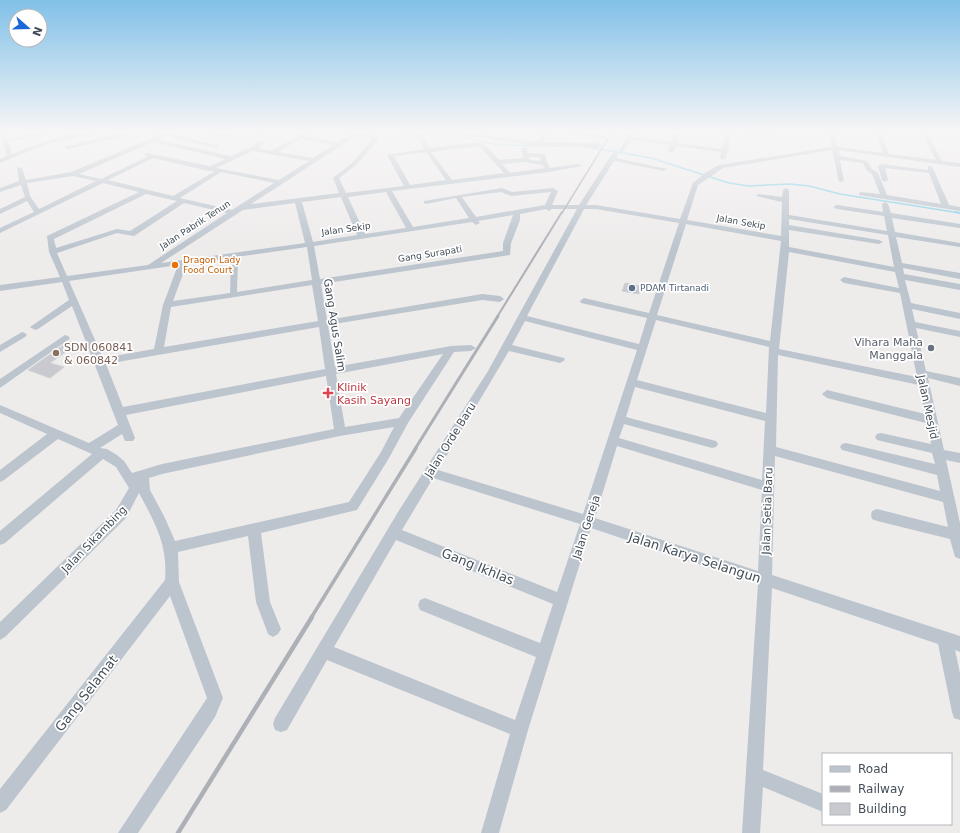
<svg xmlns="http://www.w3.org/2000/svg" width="960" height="833" font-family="'DejaVu Sans',sans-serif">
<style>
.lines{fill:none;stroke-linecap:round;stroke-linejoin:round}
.stream-far1{stroke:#86d1e9;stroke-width:1.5}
.stream{stroke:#86d1e9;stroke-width:2}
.building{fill:#c8cad0;stroke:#cfd1d7}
.minor{fill:#bcc5ce;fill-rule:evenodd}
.rail-far4{stroke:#adb0b6;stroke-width:1.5}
.rail-far3{stroke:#adb0b6;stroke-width:2}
.rail-far2{stroke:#adb0b6;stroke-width:3}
.rail-far1{stroke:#adb0b6;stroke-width:3.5}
.rail{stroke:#adb0b6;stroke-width:4.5}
.food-dot{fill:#e8710a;stroke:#fff;stroke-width:1.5}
.service-dot{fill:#5c6f8a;stroke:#fff;stroke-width:1.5}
.worship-dot{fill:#6b7280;stroke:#fff;stroke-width:1.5}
.education-dot{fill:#8d6e63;stroke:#fff;stroke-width:1.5}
.health-dot{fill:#e0444e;stroke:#fff;stroke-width:1.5}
.labels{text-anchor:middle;stroke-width:3.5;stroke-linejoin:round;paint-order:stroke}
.far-street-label{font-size:9px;fill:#444e58;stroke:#fff}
.far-food-label{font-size:9px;fill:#c56008;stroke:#fff;text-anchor:start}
.far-service-label{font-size:9px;fill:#4e5e75;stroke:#fff;text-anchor:start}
.street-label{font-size:11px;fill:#444e58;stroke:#fff}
.worship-label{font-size:11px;fill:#5b616d;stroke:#fff;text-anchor:end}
.education-label{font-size:11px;fill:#785e54;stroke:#fff;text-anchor:start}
.health-label{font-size:11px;fill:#be3a42;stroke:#fff;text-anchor:start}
.near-street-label{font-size:13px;fill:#444e58;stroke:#fff}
</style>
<rect width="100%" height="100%" fill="#eeebeb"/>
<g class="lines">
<!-- stream-far1 -->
<g class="stream-far1">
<polyline points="358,132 375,132"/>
<polyline points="395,132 461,136 497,145 564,146"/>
<polyline points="583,146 651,158 729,183 748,186 790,184 809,186 840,194 960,213"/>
</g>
<!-- stream -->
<polyline class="stream" points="956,212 960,213"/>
</g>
<!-- building -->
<g class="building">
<polygon points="625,283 641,286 639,294 622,291"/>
<polygon points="69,341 77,344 50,363 64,367 50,378 28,370"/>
</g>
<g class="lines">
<!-- minor -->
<g class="minor">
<path d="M0,132H5L12,154C34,145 77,129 101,132L46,144L0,163V159L7,156Z"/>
<polygon points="44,132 54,132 12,141 9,139"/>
<path d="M167,132H174L171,134L219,146L216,148L166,136L158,140L231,156L253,146L258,140L265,143L258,148L271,151L306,132H312L305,136L338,142L355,132L379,137V139L356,165L339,178L346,193L404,186L387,155L424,149L416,134L419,132L422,134L429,148L479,142L484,144L499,160L523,158L521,149L524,147L527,149L528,153L545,154L547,163L550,168L579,164L582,166L549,172L392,191L413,227L469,218L456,198L426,204L424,203V201L502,188L512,192L553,188L558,191L552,205H579L612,154L615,152L618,154L616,158L667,169L664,171L614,161L586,205H596L680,219L693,183L705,173L719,165L832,147L828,132H834L838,147L883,153L875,132H881L889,154L936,160L921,132H927L942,161L960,163V167L838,150L840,156L867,161L871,168L878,173L887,195L941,204L929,173L885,168L888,180L885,182L882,180L878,166L881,164L928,170V166H932L949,205L960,207V211L859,195V193L861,192L880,194L872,174L866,170L863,163L840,160L844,181L839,182L832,150L723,168L698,185L687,220L781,236L782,202L756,196L759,194L782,197L783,190L786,188L789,190V215L887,231L884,216L837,209L833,207L837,205L883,212L882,204L885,202L888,204L891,213L960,224V228L892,218L895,232L960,243V247L896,237L902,263L960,273V279L903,268L904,274L960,284V290L905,280L911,303L960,313V319L912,309L915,322L960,331V337L916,328L926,371L960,378V386L928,378L944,450L960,453V463L946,460L960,523V559L955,557L950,539L877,521L872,519L871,515L872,511L877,509L948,527L943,502L775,456L772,575L960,636V652L955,650L960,673V720L954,718L952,712L938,644L772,588L763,770L823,794V812L763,787L760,833H742L758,584L591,528L528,730L499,833H481L510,734L327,660L287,730L281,732L275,730L273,724L275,718L398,512L488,371L577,209H552L549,211L546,209L520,214V220L511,243L510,255L321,284L327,320L482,294L500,296L504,299L500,302L482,300L328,325L335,367L451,346L471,345L476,348L471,351L454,352L408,423L389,458L357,510L261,533L270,602L281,629L278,634L273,637L268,634L256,602L248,536L178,552L179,582L223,698L215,717L138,833H118L207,698L170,596L6,810L0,813V789L165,580C168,545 155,523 139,493L126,518L5,637L0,640V622L116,510L129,488L116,467L103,459L5,543L0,545V531L92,454L58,439L4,480L0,482V470L47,434L0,413V405L89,443L118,425L72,306L38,329L35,330L30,327L69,300L62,282L0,291V285L60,277L49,252L47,236L139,192L103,183L0,233V228L34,212L27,201L0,214V209L25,197L21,185L0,192V188L19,181L17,167L22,168L26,180L71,172ZM356,136L373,139L352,163L333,178L339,193L251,204ZM301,139L334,145L313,158L278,152ZM153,142L225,159L210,166L147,153L144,155L147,157L101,179L79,174ZM479,146L504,173L452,180L431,152ZM253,151L309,161L279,180L216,168ZM426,152L446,180L410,185L394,156ZM529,157H540L541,161L530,160ZM153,158L209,171H215L173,196L108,180ZM524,162L542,165L545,168L510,173L502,164ZM221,172L274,183L232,210L180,198ZM73,176L96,181L39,209L30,196L27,183ZM386,192L406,228L365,234L348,197ZM501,192L511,196L551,192L545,205L476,217L462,197ZM146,194L177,201L130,231L117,229L56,248L54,239ZM341,197L357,235L313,242L302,202ZM184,203L227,213L148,265L67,276L57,253L117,233L134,236ZM295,203L305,243L161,263L243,210ZM584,209H596L679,223L649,313L584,298L580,301L581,303L647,318L639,344L527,316ZM513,215L503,243V251L320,279L314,246L472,222L476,225L480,223L478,221ZM789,219L888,235L894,267L789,247V230L879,244L883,242L879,240L789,225ZM686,224L781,241L770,341L657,315ZM307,247L312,280L237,292L238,259L236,257ZM789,252L895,272L899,288L844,277L840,280L844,283L900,293L917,377L779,349ZM231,258L230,293L173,301L186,266L185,264ZM178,265L163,305L154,349L103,358L69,281ZM312,285L318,321L164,347L171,307ZM656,320L769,347L766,413L637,380ZM525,321L637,350L583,514L438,470L509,351L560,363L565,360L564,358L512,345ZM319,327L325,369L123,407L106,364ZM443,354L399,418L345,427L336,374ZM778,355L919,385L925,414L827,390L822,394L827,398L926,423L931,444L881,433L877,434L875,437L877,440L881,441L932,453L935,464L846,443L842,444L840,447L842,450L846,451L937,475L940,491L776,447ZM326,376L334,429L162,464L132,473L124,461L117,455L107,449L100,448L122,434L125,441H133L135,438L126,415ZM635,387L765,421L762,480L619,438L624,424L712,448L716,447L718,444L716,441L712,440L626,417ZM394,427L381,452L349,502L175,541L164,516L150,490L149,478L162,474L340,436ZM617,446L762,490L758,571L595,518ZM433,478L580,524L557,592L402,530ZM396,540L553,604L540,643L425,598L420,600L418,605L420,610L536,657L515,720L334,647Z"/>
<polygon points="205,132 215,132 236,137 233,139"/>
<polygon points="253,132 261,132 266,134 263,136"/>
<polygon points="441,132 454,132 536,142 545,132 551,132 542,142 599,143 602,145 599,147 537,146"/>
<polygon points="565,132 578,132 609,137 606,139"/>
<polygon points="629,132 635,132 632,137 671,142 675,132 681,132 677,143 722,149 726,132 732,132 726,158 723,160 720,158 721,152 676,146 673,152 671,153 668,151 670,145 630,140 623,152 619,152"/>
<polygon points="746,132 773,132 770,134 749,134"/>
<polygon points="124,133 126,136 67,149 64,147"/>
<polygon points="22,332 25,333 27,335 25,337 0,352 0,345"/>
<polygon points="65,335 68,336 70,338 68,340 0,388 0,379"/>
</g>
<!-- rail-far4 -->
<polyline class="rail-far4" points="562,213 612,132"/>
<!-- rail-far3 -->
<polyline class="rail-far3" points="497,317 562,212"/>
<!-- rail-far2 -->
<polyline class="rail-far2" points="415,449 498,316"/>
<!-- rail-far1 -->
<polyline class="rail-far1" points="311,618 416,448"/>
<!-- rail -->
<polyline class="rail" points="178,833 312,617"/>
</g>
<!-- sky -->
<linearGradient id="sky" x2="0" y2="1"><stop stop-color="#81c0e8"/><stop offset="0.53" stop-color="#f7f6f6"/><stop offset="1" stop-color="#f7f6f6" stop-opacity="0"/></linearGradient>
<rect width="960" height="248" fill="url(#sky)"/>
<!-- markers -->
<circle class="food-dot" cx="175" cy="265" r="4"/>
<circle class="service-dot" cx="632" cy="288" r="4"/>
<circle class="worship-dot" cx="931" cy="348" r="4"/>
<circle class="education-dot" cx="56" cy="353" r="4"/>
<path class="health-dot" d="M326 387h4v4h4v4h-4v4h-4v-4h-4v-4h4z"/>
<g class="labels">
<!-- far-street labels -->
<g class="far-street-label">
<text transform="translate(741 222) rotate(10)" y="3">Jalan Sekip</text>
<text transform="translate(195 225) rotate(-33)" y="3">Jalan Pabrik Tenun</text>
<text transform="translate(346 229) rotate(-8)" y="3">Jalan Sekip</text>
<text transform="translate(430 254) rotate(-9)" y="3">Gang Surapati</text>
</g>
<!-- far-food labels -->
<g class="far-food-label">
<text x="183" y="263">Dragon Lady<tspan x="183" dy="10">Food Court</tspan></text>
</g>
<!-- far-service labels -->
<g class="far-service-label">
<text x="640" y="291">PDAM Tirtanadi</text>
</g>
<!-- street labels -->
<g class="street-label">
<text transform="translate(335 325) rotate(81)" y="4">Gang Agus Salim</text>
<text transform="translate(928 407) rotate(78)" y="4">Jalan Mesjid</text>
<text transform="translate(450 440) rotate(-58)" y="4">Jalan Orde Baru</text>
<text transform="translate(767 511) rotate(-88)" y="4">Jalan Setia Baru</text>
<text transform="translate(586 527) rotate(-72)" y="4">Jalan Gereja</text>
<text transform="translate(94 539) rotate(-46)" y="4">Jalan Sikambing</text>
</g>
<!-- worship labels -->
<g class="worship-label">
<text x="923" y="346">Vihara Maha<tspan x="923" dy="13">Manggala</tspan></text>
</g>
<!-- education labels -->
<g class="education-label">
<text x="64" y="351">SDN 060841<tspan x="64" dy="13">&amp; 060842</tspan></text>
</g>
<!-- health labels -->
<g class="health-label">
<text x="337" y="391">Klinik<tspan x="337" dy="13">Kasih Sayang</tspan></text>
</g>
<!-- near-street labels -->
<g class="near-street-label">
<text transform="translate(695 557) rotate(18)" y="5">Jalan Karya Selangun</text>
<text transform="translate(478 566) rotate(22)" y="5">Gang Ikhlas</text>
<text transform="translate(86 693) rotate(-52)" y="5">Gang Selamat</text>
</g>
</g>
<!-- legend -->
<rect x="822" y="753" width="130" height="72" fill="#ffffff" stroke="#b4b8bc"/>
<rect x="830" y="766" width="20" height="6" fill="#bcc5ce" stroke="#b4b8bc"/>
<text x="858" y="773" font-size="12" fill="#444e58">Road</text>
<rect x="830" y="786" width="20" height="6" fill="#adb0b6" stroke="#b4b8bc"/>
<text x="858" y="793" font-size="12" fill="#444e58">Railway</text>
<rect x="830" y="803" width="20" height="12" fill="#c8cad0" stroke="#b4b8bc"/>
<text x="858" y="813" font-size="12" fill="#444e58">Building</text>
<!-- north arrow -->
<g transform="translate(28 28) rotate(110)"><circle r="19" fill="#ffffff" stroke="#b4b8bc"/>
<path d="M0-3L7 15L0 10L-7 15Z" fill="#1b67d8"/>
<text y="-6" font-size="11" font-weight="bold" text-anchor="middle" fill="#444e58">N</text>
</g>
</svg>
